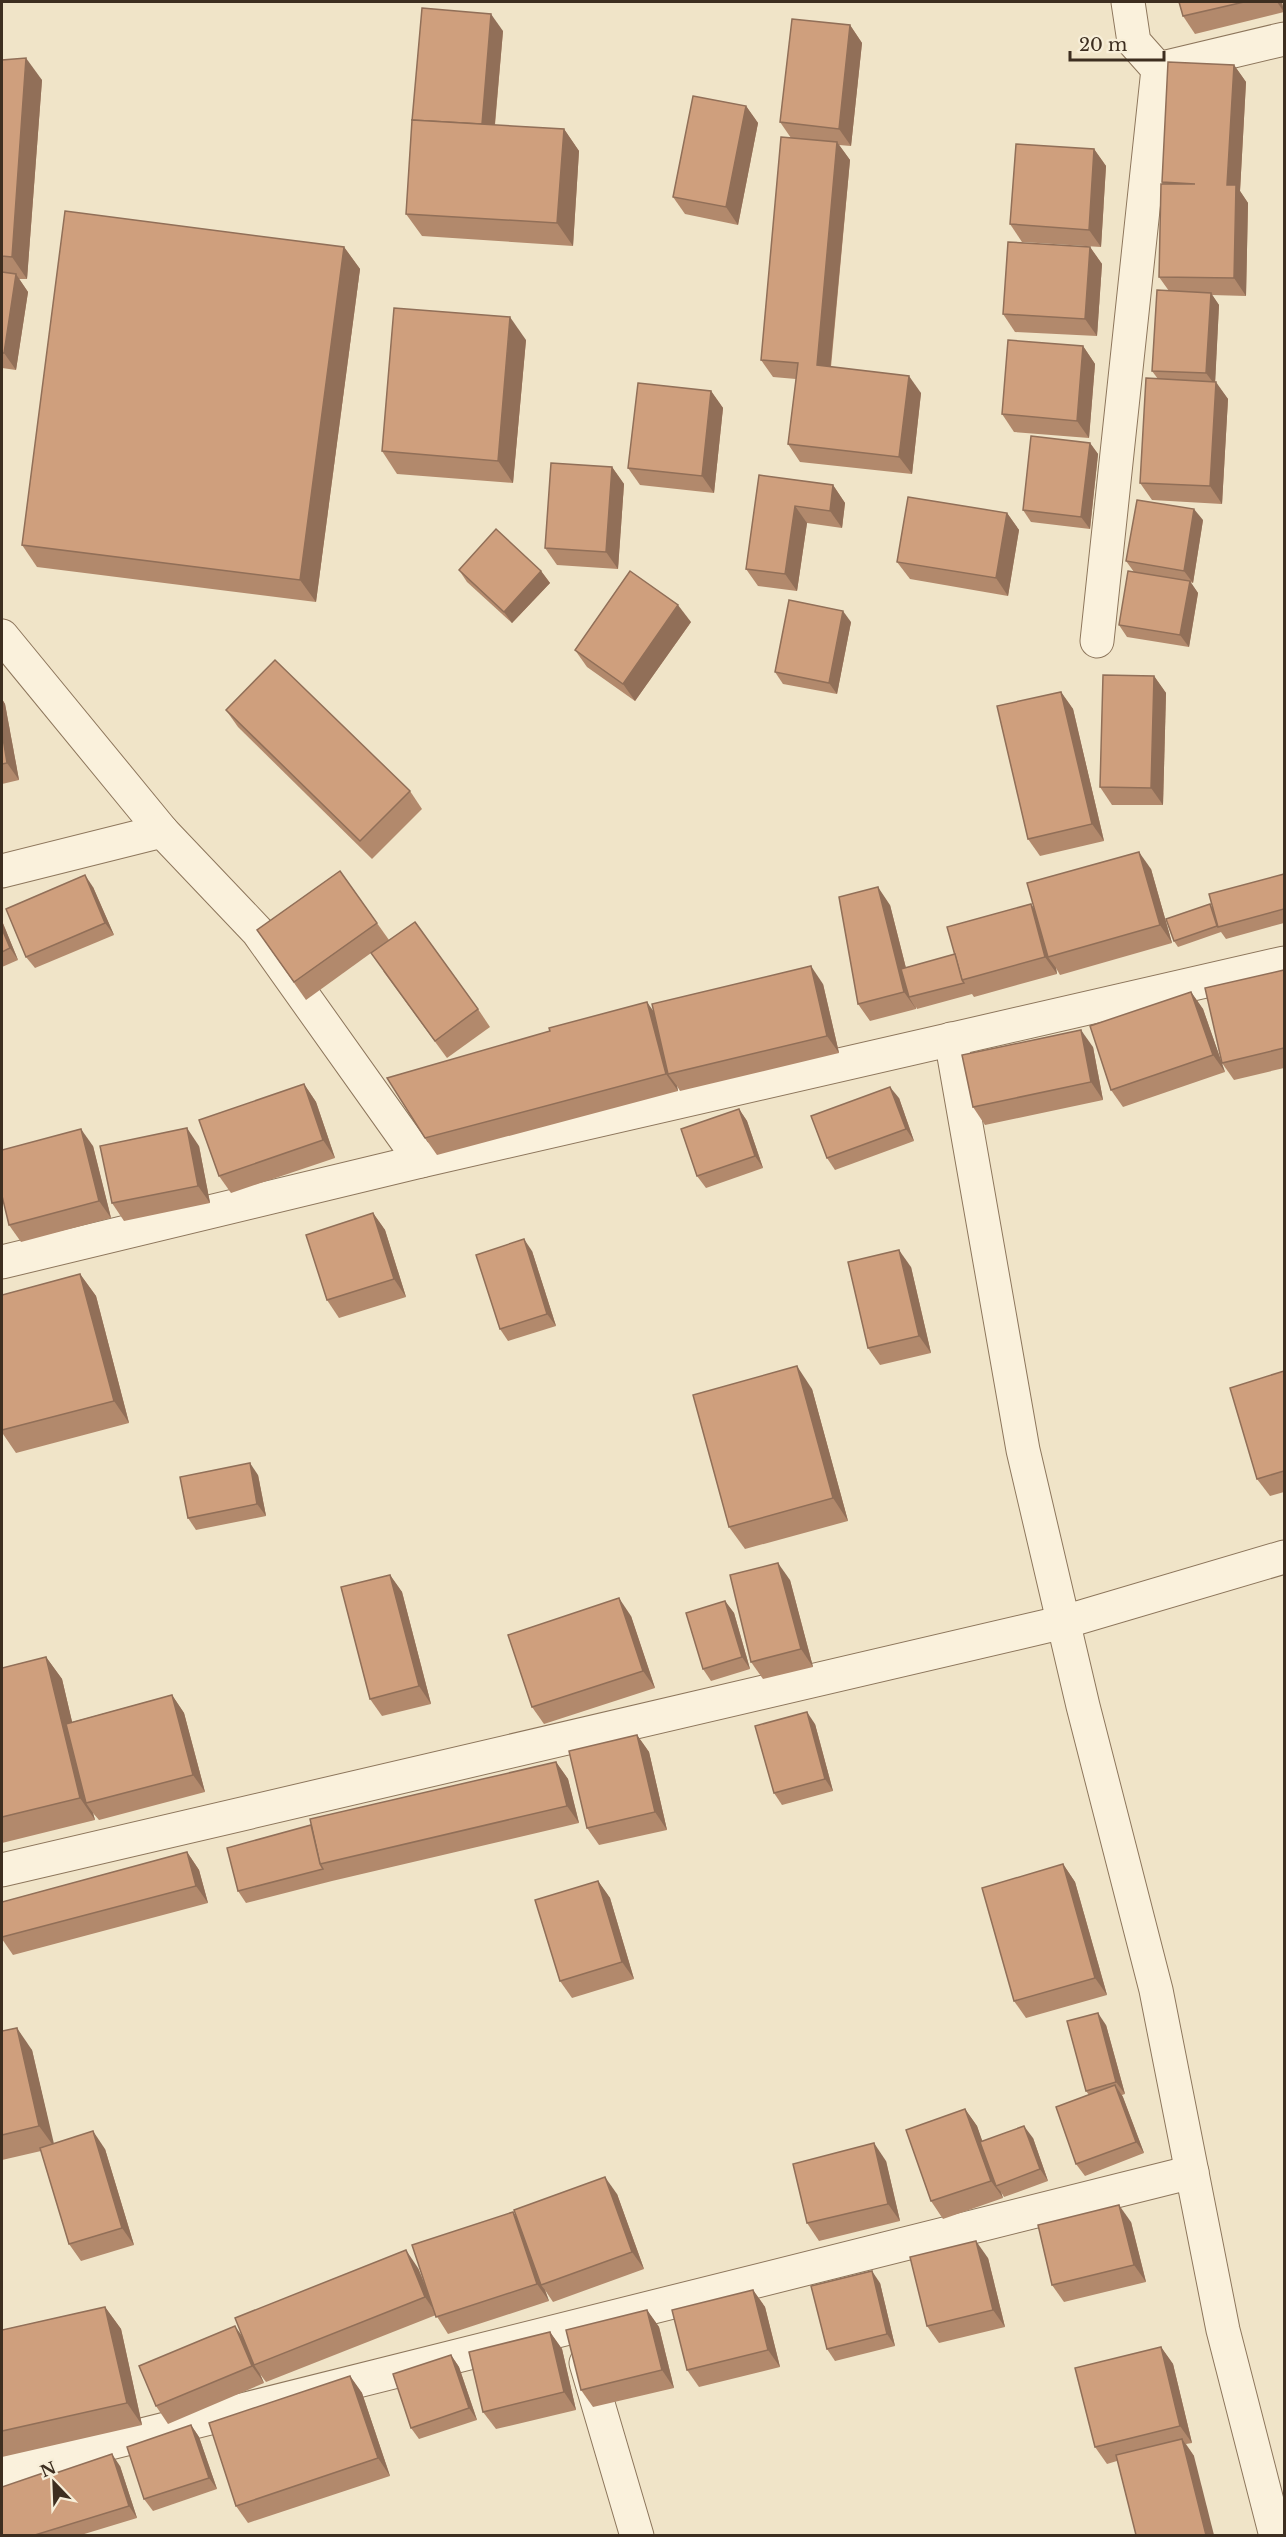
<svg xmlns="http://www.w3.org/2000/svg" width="1286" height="2537" font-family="'Libre Baskerville',serif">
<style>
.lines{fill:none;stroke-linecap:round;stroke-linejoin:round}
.minor-casing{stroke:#8d765c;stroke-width:35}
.minor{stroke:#faf1dc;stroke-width:33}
.wall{fill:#b2896c}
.shaded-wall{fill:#916f58}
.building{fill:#cf9f7d;stroke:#916f58;stroke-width:1.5}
</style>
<rect width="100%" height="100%" fill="#f0e4c8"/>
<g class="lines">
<defs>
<g id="minor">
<polyline points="1158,69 1284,39"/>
<polyline points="2,636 162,831"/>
<polyline points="1097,641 1158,69 1134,42 1128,2"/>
<polyline points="2,871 162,831 258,932 421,1161"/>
<polyline points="951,1039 1023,1450 1083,1706 1156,1990 1223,2330 1276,2536"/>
<polyline points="2,1262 421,1161 1284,963"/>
<polyline points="2,1870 1064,1622 1284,1557"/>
<polyline points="586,2363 637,2536"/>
<polyline points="2,2470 1192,2172"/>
</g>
</defs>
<!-- minor casing -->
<use href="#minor" class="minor-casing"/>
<!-- minor -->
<use href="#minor" class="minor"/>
</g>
<!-- wall -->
<g class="wall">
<polygon points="1179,2 1282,2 1284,12 1195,34 1183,16"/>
<polygon points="850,25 862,43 851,146 839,145 850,160 831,367 921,393 912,474 800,462 788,444 796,379 773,377 761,360 791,138 780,122"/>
<polygon points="503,31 495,125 564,129 579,151 573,246 422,236 406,214"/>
<polygon points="2,60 42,80 27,279 19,279 28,292 16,370 2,368"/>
<polygon points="1234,65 1246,82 1240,191 1248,203 1246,296 1212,295 1219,305 1215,382 1228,399 1222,504 1152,500 1140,483 1158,379 1152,371 1169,291 1159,277 1163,184 1162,182"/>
<polygon points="746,106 758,123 738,225 685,214 673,197"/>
<polygon points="1094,149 1106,166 1101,247 1022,242 1010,224"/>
<polygon points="344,247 360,269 316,602 37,567 22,545"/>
<polygon points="1090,247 1102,264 1097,336 1015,332 1003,314"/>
<polygon points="526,340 513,483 397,474 382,451"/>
<polygon points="1083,346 1095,364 1089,438 1014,432 1002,414"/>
<polygon points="711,391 723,408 714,493 640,485 628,468"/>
<polygon points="1090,443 1098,454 1090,529 1031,522 1023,510"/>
<polygon points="612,467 624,484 618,569 557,565 545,548"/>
<polygon points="759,475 833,485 845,503 842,528 807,523 797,591 758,586 746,569"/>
<polygon points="1007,513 1019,530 1008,596 910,579 897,562"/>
<polygon points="1203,520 1193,583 1190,582 1198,593 1189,647 1127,637 1119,625 1134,572 1126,561"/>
<polygon points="459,570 541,571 550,583 512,623 467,582"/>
<polygon points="691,622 635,701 587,667 575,650"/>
<polygon points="851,622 837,694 783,684 775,672"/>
<polygon points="1154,676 1166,693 1163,805 1112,805 1100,787"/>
<polygon points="1061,692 1073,709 1104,841 1040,856 1028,839"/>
<polygon points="2,699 5,704 19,780 2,784"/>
<polygon points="226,710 410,791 422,809 372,859 238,727"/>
<polygon points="1151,869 1172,943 1060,975 1056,968 1057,974 974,997 972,994 917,1009 916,1007 916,1009 870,1021 858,1004 890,905 906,968 955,954 1034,909"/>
<polygon points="340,871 389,940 306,1000 257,930"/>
<polygon points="1284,874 1284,923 1226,939 1221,932 1178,947 1174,941 1210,904 1212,907"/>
<polygon points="93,887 114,935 35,968 26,957"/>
<polygon points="2,921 18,960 2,967"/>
<polygon points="1284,970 1284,1068 1234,1080 1222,1063"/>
<polygon points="383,971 478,1009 490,1027 447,1058"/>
<polygon points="823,984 839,1053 680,1091 677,1086 678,1091 437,1155 425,1138 654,1011"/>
<polygon points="1191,992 1203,1009 1225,1072 1123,1107 1111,1090"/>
<polygon points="1093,1047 1103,1100 985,1125 973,1107"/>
<polygon points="304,1084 316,1102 335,1158 231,1193 219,1176"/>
<polygon points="899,1098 914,1141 835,1170 827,1158"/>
<polygon points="739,1109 747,1121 763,1168 706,1188 697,1176"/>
<polygon points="93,1146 111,1218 21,1242 9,1225"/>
<polygon points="199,1146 210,1203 124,1221 112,1203"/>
<polygon points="373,1213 385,1230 406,1297 339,1318 327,1300"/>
<polygon points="532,1251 556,1326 508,1341 500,1329"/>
<polygon points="911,1267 931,1353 880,1365 868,1348"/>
<polygon points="80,1274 96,1296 129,1423 16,1453 3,1434 2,1434 2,1295"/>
<polygon points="1284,1371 1284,1492 1270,1496 1257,1479"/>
<polygon points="812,1389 848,1521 745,1549 729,1527"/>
<polygon points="258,1475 266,1516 196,1530 188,1518"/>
<polygon points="390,1575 402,1592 431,1704 382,1716 370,1699"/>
<polygon points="790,1580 813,1667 763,1679 751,1662"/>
<polygon points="725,1601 734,1613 750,1669 711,1681 703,1669"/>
<polygon points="631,1616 655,1688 544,1724 532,1707"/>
<polygon points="46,1657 62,1679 72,1722 172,1695 184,1713 205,1792 99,1820 93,1813 95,1820 2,1843 2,1668"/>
<polygon points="815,1724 833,1791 782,1805 774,1793"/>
<polygon points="637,1735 649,1752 667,1830 599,1845 587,1828"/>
<polygon points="556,1762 568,1779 579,1823 332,1881 246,1903 238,1891"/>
<polygon points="187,1852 199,1870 208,1903 13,1955 2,1939 2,1902"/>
<polygon points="1063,1864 1075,1882 1107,1995 1026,2018 1014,2001"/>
<polygon points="598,1881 610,1898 634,1979 572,1998 560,1981"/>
<polygon points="1106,2025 1125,2094 1122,2095 1144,2153 1085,2176 1076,2164 1089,2095 1086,2091"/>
<polygon points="2,2031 32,2050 53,2143 105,2149 134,2245 81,2261 69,2244 41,2151 2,2160"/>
<polygon points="965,2109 977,2126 982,2141 1033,2138 1048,2181 1004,2197 1001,2192 1003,2198 943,2219 931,2201"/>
<polygon points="886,2161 900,2221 819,2241 807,2223"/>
<polygon points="617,2194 644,2269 553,2302 545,2290 549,2301 448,2334 436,2315 266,2382 260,2374 264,2383 168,2424 156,2406 243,2337 418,2268 429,2294 513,2212 517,2218"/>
<polygon points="1131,2222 1146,2282 1064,2302 1052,2285"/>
<polygon points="988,2258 1005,2327 939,2343 927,2326"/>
<polygon points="880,2283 895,2346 835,2361 827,2349"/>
<polygon points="753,2290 765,2307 780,2367 699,2387 687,2370"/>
<polygon points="105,2307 121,2329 142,2425 2,2457 2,2330"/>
<polygon points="647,2310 659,2327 674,2388 593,2407 581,2390"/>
<polygon points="550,2332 562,2349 576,2410 496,2429 483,2412"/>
<polygon points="1161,2347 1173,2364 1192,2443 1186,2444 1194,2456 1117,2461 1107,2464 1095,2447"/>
<polygon points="451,2355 459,2367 477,2420 419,2439 411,2428"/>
<polygon points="350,2376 362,2393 390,2476 248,2523 236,2506"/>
<polygon points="191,2425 199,2437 217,2489 153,2511 144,2499"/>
<polygon points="120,2466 137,2518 81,2535 2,2535 46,2472 48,2476"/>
</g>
<!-- shaded-wall -->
<g class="shaded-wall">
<polygon points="1277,2 1282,2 1284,12"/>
<polygon points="491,14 503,31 493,144 481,127"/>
<polygon points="850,25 862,43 851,146 839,129"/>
<polygon points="26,58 42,80 27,279 12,257"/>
<polygon points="1234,65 1246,82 1240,191 1248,203 1246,296 1234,278 1227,185"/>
<polygon points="746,106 758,123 738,225 726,207"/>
<polygon points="564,129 579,151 573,246 557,223"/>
<polygon points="837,142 850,160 829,382 817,365"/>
<polygon points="1094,149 1106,166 1101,247 1089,230"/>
<polygon points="344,247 360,269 316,602 300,580"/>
<polygon points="1090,247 1102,264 1097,336 1085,319"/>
<polygon points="16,274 28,292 16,370 4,353"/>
<polygon points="1211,293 1219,305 1215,385 1206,373"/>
<polygon points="510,317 526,340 513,483 498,461"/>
<polygon points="1083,346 1095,364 1089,438 1077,421"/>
<polygon points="909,376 921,393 912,474 899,457"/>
<polygon points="1216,382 1228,399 1222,504 1210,486"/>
<polygon points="711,391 723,408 714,493 702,476"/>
<polygon points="1090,443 1098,454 1090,529 1081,517"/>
<polygon points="612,467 624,484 618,569 606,552"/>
<polygon points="833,485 845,503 842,528 830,511"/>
<polygon points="795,506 807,523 797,591 785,574"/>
<polygon points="1194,509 1203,520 1193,583 1184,571"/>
<polygon points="1007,513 1019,530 1008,596 996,578"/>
<polygon points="541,571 550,583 512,623 504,612"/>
<polygon points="1190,581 1198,593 1189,647 1180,635"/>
<polygon points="678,605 691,622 635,701 623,684"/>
<polygon points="843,611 851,622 837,694 829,683"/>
<polygon points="1154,676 1166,693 1163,805 1151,788"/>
<polygon points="1061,692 1073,709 1104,841 1092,824"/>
<polygon points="2,699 5,704 19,780 7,763 2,732"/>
<polygon points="1139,852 1151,869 1172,943 1160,925"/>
<polygon points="85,875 93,887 114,935 105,923"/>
<polygon points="878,887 890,905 913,996 909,997 916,1009 904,992"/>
<polygon points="1031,904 1043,921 1048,957 1056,968 1057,974 1045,957"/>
<polygon points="2,921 18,960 10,948 2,929"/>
<polygon points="811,966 823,984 839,1053 827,1036"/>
<polygon points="1191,992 1203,1009 1225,1072 1213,1055"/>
<polygon points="647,1002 659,1019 668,1074 677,1086 678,1091 666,1074"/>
<polygon points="1081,1030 1093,1047 1103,1100 1091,1082"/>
<polygon points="304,1084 316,1102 335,1158 323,1140"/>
<polygon points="890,1087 899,1098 914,1141 906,1129"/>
<polygon points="739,1109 747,1121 763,1168 755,1156"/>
<polygon points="187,1128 199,1146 210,1203 198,1186"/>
<polygon points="81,1129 93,1146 111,1218 99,1201"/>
<polygon points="373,1213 385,1230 406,1297 394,1279"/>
<polygon points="524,1239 532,1251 556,1326 547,1314"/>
<polygon points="899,1250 911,1267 931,1353 919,1336"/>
<polygon points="80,1274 96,1296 129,1423 114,1401"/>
<polygon points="797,1366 812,1389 848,1521 833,1498"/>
<polygon points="250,1463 258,1475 266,1516 257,1504"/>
<polygon points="778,1563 790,1580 813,1667 801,1649"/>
<polygon points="390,1575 402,1592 431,1704 419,1686"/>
<polygon points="619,1598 631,1616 655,1688 643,1671"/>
<polygon points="725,1601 734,1613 750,1669 742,1657"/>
<polygon points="46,1657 62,1679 91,1802 86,1803 93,1813 95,1820 80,1798"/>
<polygon points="172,1695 184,1713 205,1792 193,1775"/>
<polygon points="807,1712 815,1724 833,1791 825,1779"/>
<polygon points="637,1735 649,1752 667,1830 655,1812"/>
<polygon points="556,1762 568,1779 579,1823 567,1806"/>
<polygon points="187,1852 199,1870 208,1903 196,1886"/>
<polygon points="1063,1864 1075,1882 1107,1995 1095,1978"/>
<polygon points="598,1881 610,1898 634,1979 622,1962"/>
<polygon points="1098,2013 1106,2025 1125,2094 1116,2082"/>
<polygon points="17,2028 32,2050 55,2148 39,2126"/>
<polygon points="1115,2085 1123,2097 1144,2153 1136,2142"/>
<polygon points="965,2109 977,2126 998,2185 996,2186 1001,2192 1003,2198 991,2181"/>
<polygon points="1024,2126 1033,2138 1048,2181 1040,2169"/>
<polygon points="93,2131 105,2149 134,2245 122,2228"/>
<polygon points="874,2143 886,2161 900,2221 888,2204"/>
<polygon points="605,2177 617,2194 644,2269 632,2252"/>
<polygon points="1119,2205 1131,2222 1146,2282 1134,2265"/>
<polygon points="513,2212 525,2229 541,2285 545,2290 549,2301 537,2284"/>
<polygon points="976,2241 988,2258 1005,2327 993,2310"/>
<polygon points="406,2250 418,2268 437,2315 425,2297"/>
<polygon points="872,2271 880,2283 895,2346 887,2334"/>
<polygon points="753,2290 765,2307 780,2367 768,2350"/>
<polygon points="105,2307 121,2329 142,2425 127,2403"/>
<polygon points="647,2310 659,2327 674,2388 662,2370"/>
<polygon points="235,2326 247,2343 254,2365 260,2374 264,2383 252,2366"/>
<polygon points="550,2332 562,2349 576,2410 564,2392"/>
<polygon points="1161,2347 1173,2364 1192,2443 1180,2426"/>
<polygon points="451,2355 459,2367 477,2420 469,2408"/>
<polygon points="350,2376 362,2393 390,2476 378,2458"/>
<polygon points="191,2425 199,2437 217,2489 209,2478"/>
<polygon points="1182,2439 1194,2456 1214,2535 1206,2535"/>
<polygon points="112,2454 120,2466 137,2518 129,2506"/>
</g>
<!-- building -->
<g class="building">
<polygon points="1179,2 1244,2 1183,16"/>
<polygon points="422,8 491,14 482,124 412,120 412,121"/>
<polygon points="792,19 850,25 839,129 780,122"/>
<polygon points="26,58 12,257 2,256 2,60"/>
<polygon points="1168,62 1234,65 1227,185 1236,185 1234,278 1159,277 1161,184 1195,184 1162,182"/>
<polygon points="693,96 746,106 726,207 673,197"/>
<polygon points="412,120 564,129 557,223 406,214"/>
<polygon points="781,137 837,142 817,365 909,376 899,457 788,444 798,363 761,360"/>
<polygon points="1016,144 1094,149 1089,230 1010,224"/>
<polygon points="65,211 344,247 300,580 22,545"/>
<polygon points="1008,242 1090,247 1085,319 1003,314"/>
<polygon points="2,272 16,274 4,353 2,353"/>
<polygon points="1157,290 1211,293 1206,373 1152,371"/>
<polygon points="394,308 510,317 498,461 382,451"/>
<polygon points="1008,340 1083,346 1077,421 1002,414"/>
<polygon points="1146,378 1216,382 1210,486 1140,483"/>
<polygon points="638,383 711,391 702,476 628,468"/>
<polygon points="1031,436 1090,443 1081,517 1023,510"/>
<polygon points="551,463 612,467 606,552 545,548"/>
<polygon points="759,475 833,485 830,511 795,506 785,574 746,569"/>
<polygon points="908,497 1007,513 996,578 897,562"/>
<polygon points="1137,500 1194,509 1184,571 1126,561"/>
<polygon points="496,529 541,571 504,612 459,570"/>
<polygon points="630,571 678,605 623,684 575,650"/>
<polygon points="1128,571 1190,581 1180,635 1119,625"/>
<polygon points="789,600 843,611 829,683 775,672"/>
<polygon points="275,660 410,791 360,841 226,710"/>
<polygon points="1103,675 1154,676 1151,788 1100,787"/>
<polygon points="1061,692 1092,824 1028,839 997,706"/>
<polygon points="2,732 7,763 2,764"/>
<polygon points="1139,852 1160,925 1048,957 1027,883"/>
<polygon points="340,871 377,923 294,982 257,930"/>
<polygon points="1284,874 1284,909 1218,927 1209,894"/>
<polygon points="85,875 105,923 26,957 6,909"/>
<polygon points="878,887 904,992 858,1004 839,897"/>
<polygon points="1031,904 1045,957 962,980 947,927"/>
<polygon points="1210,904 1217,926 1174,941 1166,919"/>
<polygon points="415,922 478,1009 435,1041 371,953"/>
<polygon points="2,929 10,948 2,952"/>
<polygon points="955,954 962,980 964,983 909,997 901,969"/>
<polygon points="811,966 827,1036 668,1074 652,1004"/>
<polygon points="1284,970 1284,1048 1222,1063 1205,988"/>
<polygon points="1191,992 1213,1055 1111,1090 1090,1026"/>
<polygon points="647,1002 666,1074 425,1138 387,1078 550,1031 549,1028"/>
<polygon points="1081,1030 1091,1082 973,1107 962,1055"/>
<polygon points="304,1084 323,1140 219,1176 199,1120"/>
<polygon points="890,1087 906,1129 827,1158 811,1116"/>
<polygon points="739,1109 755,1156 697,1176 681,1129"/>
<polygon points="187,1128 198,1186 112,1203 100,1146"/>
<polygon points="81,1129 99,1201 9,1225 2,1196 2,1150"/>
<polygon points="373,1213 394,1279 327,1300 306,1235"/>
<polygon points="524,1239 547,1314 500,1329 476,1255"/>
<polygon points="899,1250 919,1336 868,1348 848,1262"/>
<polygon points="80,1274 114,1401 2,1430 2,1295"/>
<polygon points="797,1366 833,1498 729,1527 693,1395"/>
<polygon points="1284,1371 1284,1471 1257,1479 1230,1388"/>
<polygon points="250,1463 257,1504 188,1518 180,1477"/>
<polygon points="778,1563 801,1649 751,1662 730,1575"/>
<polygon points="390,1575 419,1686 370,1699 341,1587"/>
<polygon points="619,1598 643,1671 532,1707 508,1635"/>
<polygon points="725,1601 742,1657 703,1669 686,1613"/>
<polygon points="46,1657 80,1798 2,1817 2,1668"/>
<polygon points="172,1695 193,1775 86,1803 66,1724"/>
<polygon points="807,1712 825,1779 774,1793 755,1726"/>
<polygon points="637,1735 655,1812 587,1828 569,1751"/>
<polygon points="556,1762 567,1806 320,1864 310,1819"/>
<polygon points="311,1825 320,1864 323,1869 238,1891 227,1848"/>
<polygon points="187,1852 196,1886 2,1937 2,1902"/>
<polygon points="1063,1864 1095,1978 1014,2001 982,1888"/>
<polygon points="598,1881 622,1962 560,1981 535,1900"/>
<polygon points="1098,2013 1116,2082 1086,2091 1067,2021"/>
<polygon points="17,2028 39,2126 2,2135 2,2031"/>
<polygon points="1115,2085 1136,2142 1076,2164 1056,2107"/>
<polygon points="965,2109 991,2181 931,2201 906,2130"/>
<polygon points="1024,2126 1040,2169 996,2186 980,2142"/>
<polygon points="93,2131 122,2228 69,2244 40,2148"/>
<polygon points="874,2143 888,2204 807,2223 793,2164"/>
<polygon points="605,2177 632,2252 541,2285 514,2210"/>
<polygon points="1119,2205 1134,2265 1052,2285 1038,2225"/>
<polygon points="513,2212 537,2284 436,2317 412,2245"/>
<polygon points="976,2241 993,2310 927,2326 910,2257"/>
<polygon points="406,2250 425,2297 254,2365 235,2318"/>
<polygon points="872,2271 887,2334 827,2349 811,2286"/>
<polygon points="753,2290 768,2350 687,2370 672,2310"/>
<polygon points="105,2307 127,2403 2,2431 2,2330"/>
<polygon points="647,2310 662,2370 581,2390 566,2330"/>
<polygon points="235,2326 252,2366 156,2406 139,2366"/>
<polygon points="550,2332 564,2392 483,2412 469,2352"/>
<polygon points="1161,2347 1180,2426 1095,2447 1075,2368"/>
<polygon points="451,2355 469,2408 411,2428 393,2374"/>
<polygon points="350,2376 378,2458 236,2506 209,2423"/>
<polygon points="191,2425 209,2478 144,2499 127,2447"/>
<polygon points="1182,2439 1206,2535 1136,2535 1116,2455"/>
<polygon points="112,2454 129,2506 35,2535 2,2535 2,2487 46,2472 47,2476"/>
</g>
<!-- border -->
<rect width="1286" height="2537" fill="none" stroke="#3d2e20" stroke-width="6"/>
<!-- north arrow -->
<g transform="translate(54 2483) rotate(337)" stroke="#f7eed8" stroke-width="4.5" paint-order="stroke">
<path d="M0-4.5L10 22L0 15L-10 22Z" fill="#3d2e20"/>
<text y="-9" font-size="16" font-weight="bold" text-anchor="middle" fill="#3d2e20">N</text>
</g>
<!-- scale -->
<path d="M1070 51v9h94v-9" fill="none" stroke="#3d2e20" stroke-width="3"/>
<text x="1079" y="51" font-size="18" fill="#3d2e20" stroke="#f7eed8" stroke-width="4.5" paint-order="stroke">20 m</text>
</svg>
